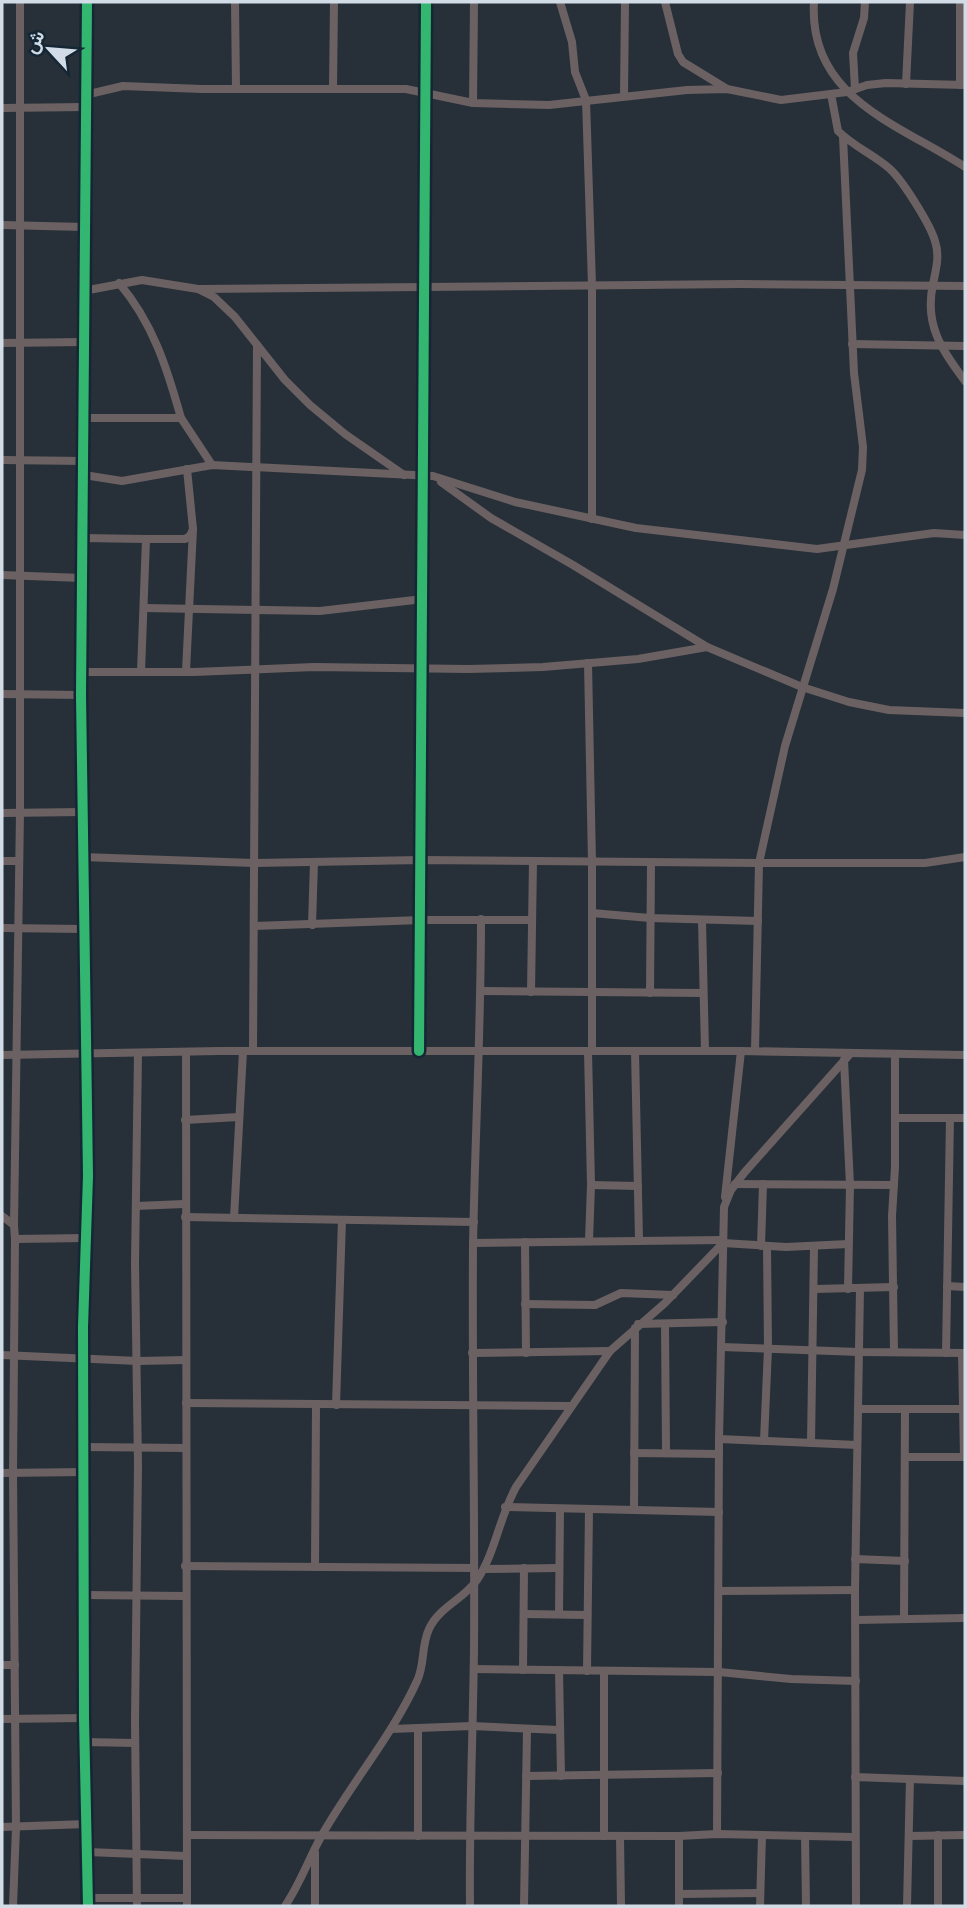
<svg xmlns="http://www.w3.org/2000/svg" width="967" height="1908" font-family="'PT Sans Narrow',Vazirmatn,sans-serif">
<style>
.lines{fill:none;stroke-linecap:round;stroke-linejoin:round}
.minor{stroke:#6b6162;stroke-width:8}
.cycleway-casing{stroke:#152735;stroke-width:15}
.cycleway{stroke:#33b770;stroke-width:10}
</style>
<rect width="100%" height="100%" fill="#273038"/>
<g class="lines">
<!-- minor -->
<g class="minor">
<polyline points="87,2 81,695 88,1176 83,1327 84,1718 88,1906"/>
<polyline points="235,2 236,89"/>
<polyline points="560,2 572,42 575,72 586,100 592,285 592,519"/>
<polyline points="665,2 678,54 683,62 727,89"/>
<path d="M814,2C808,98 899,124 965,167"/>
<polyline points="960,2 960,85"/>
<polyline points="906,84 910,2"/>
<polyline points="333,88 334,2"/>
<polyline points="855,89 853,53 864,18 865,2"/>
<path d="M831,94L838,131C853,146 874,155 890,169C903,181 930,224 935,241C940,256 936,269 933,284C924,325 942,350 965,381"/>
<polyline points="85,95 123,86 202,89 406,89 473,103 549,105 687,90 727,89 781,100 847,92 867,85 886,83 965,85"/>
<polyline points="624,96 625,2"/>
<polyline points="473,103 474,2"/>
<polyline points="2,108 85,107"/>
<polyline points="2,225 85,227"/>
<polyline points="198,289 741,284 965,286"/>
<polyline points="83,291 142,280 198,289 214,297 235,317 285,380 310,405 345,434 404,475"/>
<polyline points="2,343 83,342"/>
<polyline points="852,344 965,346"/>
<path d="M83,418H181C167,368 153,323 119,283"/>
<polyline points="181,418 212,465"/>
<polyline points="2,460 84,461"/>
<polyline points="84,475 122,481 212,465 433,476 515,502 636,528 817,549 934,533 965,535"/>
<polyline points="441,482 491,518 573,565 707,647 802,687 849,702 889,710 965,713"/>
<polyline points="83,538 146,539 141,672"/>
<polyline points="146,539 185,539 190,536 193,529 187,469"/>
<polyline points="2,575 82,578"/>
<polyline points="144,608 320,611 423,599"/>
<polyline points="588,663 592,862 592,1051"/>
<polyline points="186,671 193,529"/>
<polyline points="81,672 194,672 314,667 468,669 543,667 638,659 707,647"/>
<polyline points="2,694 81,695"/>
<polyline points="2,813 82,812"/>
<polyline points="82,857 254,863 421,860 759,863 925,863 965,857"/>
<polyline points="2,861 19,861"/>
<polyline points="592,913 650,918 758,921"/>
<polyline points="702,920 705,1051"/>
<polyline points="312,925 314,862"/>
<polyline points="254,926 421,920 530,920"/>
<polyline points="2,928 83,929"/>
<polyline points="481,991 703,993"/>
<polyline points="531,992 533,861"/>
<polyline points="650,993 651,863"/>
<polyline points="253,1051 257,345"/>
<polyline points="419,1051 426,2"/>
<polyline points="588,1051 591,1185 589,1241"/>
<polyline points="635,1051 639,1240"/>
<polyline points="755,1051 759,863 785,746 833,589 862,470 863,447 854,373 843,137"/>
<polyline points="186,1052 187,1906"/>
<polyline points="2,1055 219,1051 741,1051 965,1055"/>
<polyline points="844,1060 850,1185 848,1289"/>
<polyline points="895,1118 965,1118"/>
<polyline points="185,1120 239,1117"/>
<polyline points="735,1184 894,1185"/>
<polyline points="591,1185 638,1186"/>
<polyline points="725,1197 741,1051"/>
<polyline points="136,1206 184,1204"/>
<polyline points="2,1216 14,1225 15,1239 13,1473 16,1827 13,1906"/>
<polyline points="185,1217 474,1222"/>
<polyline points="234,1218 243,1051"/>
<polyline points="14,1225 20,812 20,2"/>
<polyline points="15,1239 86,1238"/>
<polyline points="525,1242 526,1353"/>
<polyline points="473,1243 723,1240"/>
<polyline points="723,1243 786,1247 848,1244"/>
<polyline points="761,1246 763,1184"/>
<polyline points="947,1286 965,1287"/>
<polyline points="815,1289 894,1287"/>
<polyline points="525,1304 595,1305 621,1293 673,1295"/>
<polyline points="638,1324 723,1322"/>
<polyline points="665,1324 666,1453"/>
<polyline points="722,1347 859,1352 965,1353"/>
<polyline points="894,1352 892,1216 895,1167 895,1054"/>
<polyline points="472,1353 610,1351"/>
<polyline points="946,1353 950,1118"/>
<polyline points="962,1353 964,1457"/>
<polyline points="2,1355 138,1361 186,1360"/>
<polyline points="186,1403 570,1406"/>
<polyline points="336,1405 342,1220"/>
<polyline points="858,1409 963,1409"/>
<polyline points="719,1439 857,1445"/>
<polyline points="764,1441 768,1348 767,1246"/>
<polyline points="811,1443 814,1247"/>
<polyline points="84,1447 186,1448"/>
<polyline points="634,1453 719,1454"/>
<polyline points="906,1457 965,1457"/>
<polyline points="2,1473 84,1472"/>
<polyline points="505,1507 719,1512"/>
<polyline points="634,1510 635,1328"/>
<polyline points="855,1559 905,1561"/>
<polyline points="185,1566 474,1568"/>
<polyline points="315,1567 316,1405"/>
<polyline points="484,1569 558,1568"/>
<polyline points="719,1591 855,1590"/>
<polyline points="84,1595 185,1596"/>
<polyline points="525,1614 587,1615"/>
<polyline points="559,1614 560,1509"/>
<polyline points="904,1619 905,1409"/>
<polyline points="856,1620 965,1618"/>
<polyline points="2,1665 15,1665"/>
<polyline points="474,1669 719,1672 791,1679 856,1681"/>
<polyline points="523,1670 524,1568"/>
<polyline points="559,1670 561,1776"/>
<polyline points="587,1671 589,1509"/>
<polyline points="2,1719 84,1718"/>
<polyline points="391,1729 472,1726 559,1730"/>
<polyline points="85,1742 135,1743"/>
<polyline points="526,1776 718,1773"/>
<polyline points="855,1777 965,1781"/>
<polyline points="2,1827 86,1824"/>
<polyline points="717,1834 719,1439 724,1207 731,1190 744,1173 850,1054"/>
<polyline points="187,1835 679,1836 717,1834 854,1837"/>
<polyline points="938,1835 938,1906"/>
<polyline points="418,1836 418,1728"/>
<polyline points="604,1836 604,1671"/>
<polyline points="620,1836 621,1906"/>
<polyline points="679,1836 679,1906"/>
<polyline points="805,1836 806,1906"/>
<polyline points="909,1836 965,1835"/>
<polyline points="88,1852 186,1856"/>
<polyline points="679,1894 760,1893"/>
<polyline points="88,1898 187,1898"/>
<polyline points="137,1906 135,1721 138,1465 135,1263 138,1053"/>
<path d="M285,1906C300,1884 309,1858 322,1835C352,1782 392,1736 417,1681C425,1665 421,1646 429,1629C439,1607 464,1599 477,1580C496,1551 499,1518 516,1487L610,1351L665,1303L723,1243"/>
<polyline points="315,1906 315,1853"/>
<path d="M470,1906C469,1820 473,1734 474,1648C475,1514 472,1380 473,1246C475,1137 481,1028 481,919"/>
<polyline points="524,1906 527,1730"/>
<polyline points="760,1906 762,1835"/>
<polyline points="856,1906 855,1590 860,1289"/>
<polyline points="907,1906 910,1779"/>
</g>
<defs>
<g id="cycleway">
<polyline points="87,2 81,695 88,1176 83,1327 84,1718 88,1906"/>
<polyline points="419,1051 426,2"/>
</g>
</defs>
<!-- cycleway casing -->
<use href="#cycleway" class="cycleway-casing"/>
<!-- cycleway -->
<use href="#cycleway" class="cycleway"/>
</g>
<!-- border -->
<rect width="967" height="1908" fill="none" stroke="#d2dce7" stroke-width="7"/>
<!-- north arrow -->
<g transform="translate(49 49) rotate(296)" stroke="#152735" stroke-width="5" paint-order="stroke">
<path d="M0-5L12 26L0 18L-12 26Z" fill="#d2dce7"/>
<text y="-10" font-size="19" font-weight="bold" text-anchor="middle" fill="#d2dce7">ش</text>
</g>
</svg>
